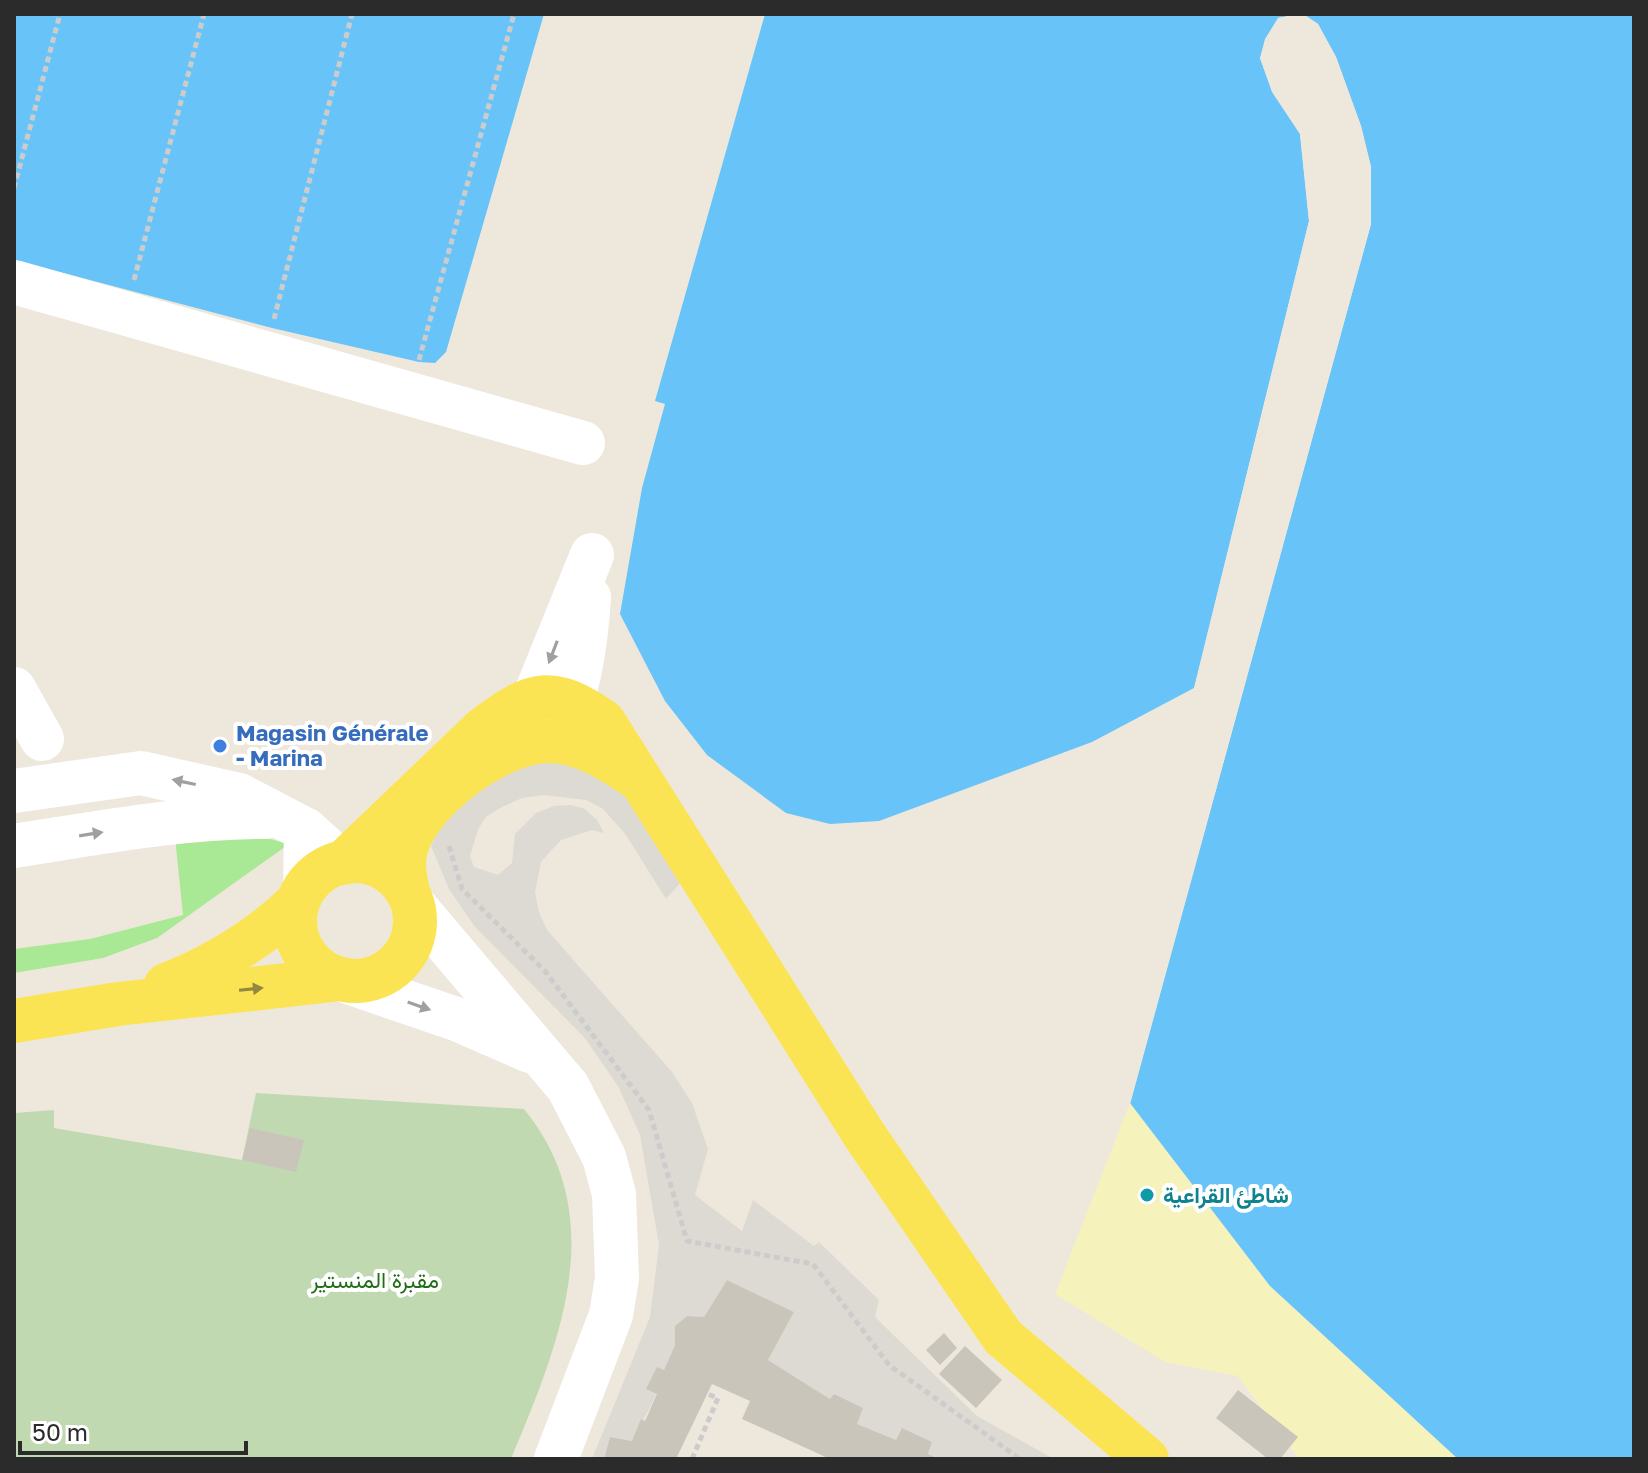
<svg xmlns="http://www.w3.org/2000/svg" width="1648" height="1473" font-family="'Golos Text',Vazirmatn,sans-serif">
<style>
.green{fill:#a9e894}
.sand{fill:#f5f2bc}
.cemetery{fill:#c1d9b1}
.plaza{fill:#dddad3}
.water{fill:#67c3f8}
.pier{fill:#eee8dc}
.building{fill:#c9c5bb}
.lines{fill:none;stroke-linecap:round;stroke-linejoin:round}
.path{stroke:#ccc;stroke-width:5;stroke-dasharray:6 4;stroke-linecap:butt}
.minor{stroke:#fff;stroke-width:44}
.major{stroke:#fbe453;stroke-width:44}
.oneway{fill:#a0a0a0}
.oneway2{fill:#93883f}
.shop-dot{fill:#3f7fe0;stroke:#fff;stroke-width:3}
.culture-dot{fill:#0f9aa8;stroke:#fff;stroke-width:3}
.labels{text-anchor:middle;stroke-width:8;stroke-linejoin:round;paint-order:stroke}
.shop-label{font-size:22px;font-weight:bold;fill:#366cbe;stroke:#fff;text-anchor:start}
.culture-label{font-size:22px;font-weight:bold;fill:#0d838f;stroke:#fff;text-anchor:start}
.park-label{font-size:22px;fill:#1f6e15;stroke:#fff}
</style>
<rect width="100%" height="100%" fill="#eee8dc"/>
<!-- green -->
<polygon class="green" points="244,832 289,844 157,938 103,958 14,973 14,949 90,939 183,915 175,837"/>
<!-- sand -->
<polygon class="sand" points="1130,1103 1270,1286 1458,1459 1299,1459 1238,1376 1165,1362 1055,1294"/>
<!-- cemetery -->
<path class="cemetery" d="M256,1093L524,1109C613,1218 558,1346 511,1459H14V1113L54,1110V1128L242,1160Z"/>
<!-- plaza -->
<polygon class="plaza" points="563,758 625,792 681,882 666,899 626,835 603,809 586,800 544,795 522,798 502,807 487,816 478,829 470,856 474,867 498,875 512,863 515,834 536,813 554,806 571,805 585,809 597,820 604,833 592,830 561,840 541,862 535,893 539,912 547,930 672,1072 692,1103 708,1149 695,1195 742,1231 753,1200 814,1246 819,1242 879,1300 875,1317 977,1416 1054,1459 939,1459 928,1454 931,1442 902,1428 896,1440 857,1424 862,1408 834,1394 830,1399 768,1360 794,1312 727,1280 704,1317 687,1316 675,1326 675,1345 664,1370 657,1368 647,1389 657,1394 632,1441 610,1437 604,1459 592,1459 650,1317 659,1245 640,1135 618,1086 584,1037 475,927 449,889 431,846 448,809 520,764"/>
<!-- water -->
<g class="water">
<polygon points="14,14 544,14 446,352 435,363 419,362 272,328 14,260"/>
<polygon points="765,14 1298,14 1278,18 1260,58 1272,91 1300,134 1309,221 1194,688 1092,742 879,821 830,824 786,813 707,755 665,701 620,614 642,488 665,404 655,401"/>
<polygon points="1303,14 1634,14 1634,1459 1458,1459 1270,1286 1130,1103 1371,224 1371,167 1361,126 1336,57 1318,24"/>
</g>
<!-- pier -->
<polygon class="pier" points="1303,14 1318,24 1336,57 1361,126 1371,167 1371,224 1129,1108 1127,1102 1367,223 1367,168 1357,127 1332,59 1315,27 1300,17 1281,21 1268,40 1264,58 1276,90 1303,133 1313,222 1198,689 1193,693 1309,221 1300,134 1272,92 1260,58 1265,39 1278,18"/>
<!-- building -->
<g class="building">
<polygon points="250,1128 304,1140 296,1172 242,1160"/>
<polygon points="727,1280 794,1312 768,1360 830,1399 834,1394 863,1408 857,1424 896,1440 902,1428 932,1442 928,1454 939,1459 830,1459 742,1419 750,1401 712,1384 676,1459 604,1459 610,1437 632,1441 641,1419 645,1421 657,1394 646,1389 657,1367 664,1370 675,1345 675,1326 687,1316 704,1317"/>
<polygon points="944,1333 957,1348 940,1365 926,1350"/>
<polygon points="965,1346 1002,1380 976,1408 939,1374"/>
<polygon points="1238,1390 1298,1437 1280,1459 1268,1459 1216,1418"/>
</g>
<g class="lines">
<!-- path -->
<g class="path">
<polyline points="14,188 60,14"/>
<polyline points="134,280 204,14"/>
<polyline points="274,319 352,14"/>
<polyline points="419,360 514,14"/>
<polyline points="449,846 462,889 545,971 649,1110 687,1241 813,1264 889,1365 1020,1459"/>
<polyline points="692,1459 718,1398 707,1394"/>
</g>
<!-- minor -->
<g class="minor">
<polyline points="14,282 583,443"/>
<polyline points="14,689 42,739"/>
<polyline points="543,732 534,698 592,555"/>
<path d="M559,740C578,692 586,648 589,597"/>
<polyline points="14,791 141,773 239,795 306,830"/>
<path d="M14,846C98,833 181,817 266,817"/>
<polyline points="305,888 306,830 326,848"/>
<polyline points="412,903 568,1087 604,1157 614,1194 617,1278 611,1315 556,1459"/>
<polyline points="345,981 459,1020 530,1051"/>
</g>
<!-- major -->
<g class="major">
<circle cx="355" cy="921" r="60"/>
<path d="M343,863L483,729C533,691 552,685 604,722L865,1136L1003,1337L1147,1459"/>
<path d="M408,892C405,878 402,864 406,849C418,801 497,742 547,741C582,741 610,760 637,778"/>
<path d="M166,985C217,965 259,939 298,902"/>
<polyline points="14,1021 118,1004 341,979"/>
</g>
</g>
<!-- one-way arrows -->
<defs><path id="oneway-solid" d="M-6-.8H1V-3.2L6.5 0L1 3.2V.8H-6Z" transform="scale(2)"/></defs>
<g class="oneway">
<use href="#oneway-solid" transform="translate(553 652) rotate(111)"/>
<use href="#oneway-solid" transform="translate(184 782) rotate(-168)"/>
<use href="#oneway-solid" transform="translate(91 834) rotate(-9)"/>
<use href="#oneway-solid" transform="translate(419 1006) rotate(19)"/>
</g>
<use class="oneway2" href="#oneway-solid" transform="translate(251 989) rotate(-6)"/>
<!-- markers -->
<circle class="shop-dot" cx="220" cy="746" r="8"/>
<circle class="culture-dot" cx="1147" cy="1195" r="8"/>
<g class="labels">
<!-- shop labels -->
<g class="shop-label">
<text x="236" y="741">Magasin Générale<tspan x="236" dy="25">- Marina</tspan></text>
</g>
<!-- culture labels -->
<g class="culture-label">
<text x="1163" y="1203">شاطئ القراعية</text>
</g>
<!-- park labels -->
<g class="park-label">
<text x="375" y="1288">مقبرة المنستير</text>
</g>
</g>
<!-- border -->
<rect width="1648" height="1473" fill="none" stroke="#2b2b2b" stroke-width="32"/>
<!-- scale -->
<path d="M20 1441v12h226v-12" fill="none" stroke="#2b2b2b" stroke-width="4"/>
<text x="32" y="1441" font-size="24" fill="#2b2b2b" stroke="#ffffff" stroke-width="6" paint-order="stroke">50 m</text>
</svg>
